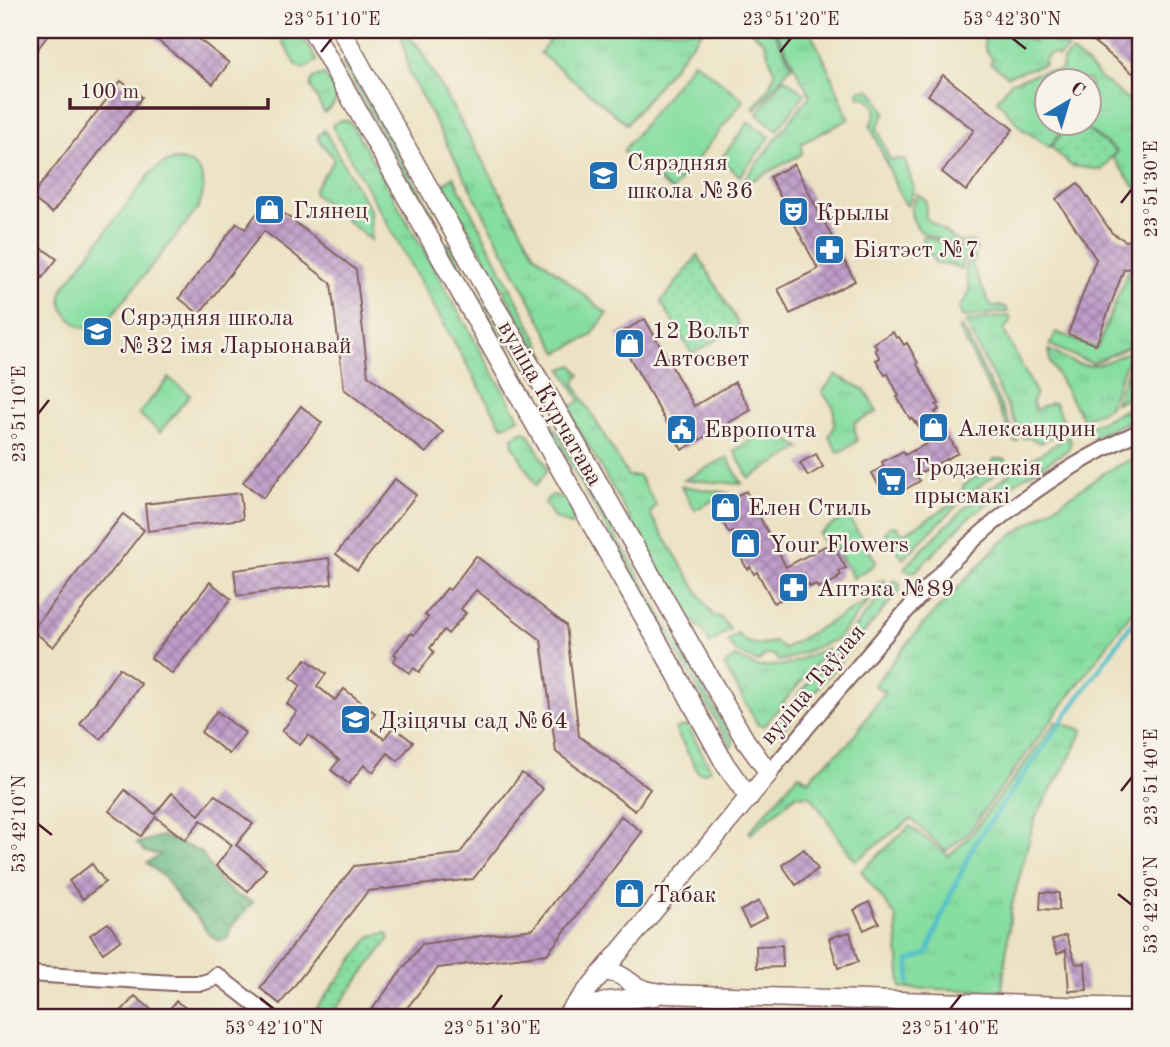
<svg xmlns="http://www.w3.org/2000/svg" width="1170" height="1047" font-family="'Old Standard TT',serif">
<style>
.grass{fill:url(#grass-tufts);stroke:#687e66;stroke-width:2}
.forest{fill:url(#forest-crowns);stroke:#5c6e59;stroke-width:2}
.park{fill:url(#park-dots);stroke:#687e66;stroke-width:2}
.pitch{fill:#87dea1;stroke:#687e66;stroke-width:2}
.lines{fill:none;stroke-linecap:round;stroke-linejoin:round}
.stream{stroke:#52bfcb;stroke-width:4.5}
.building{fill:url(#building-cross-hatch)}
.minor-casing{stroke:#836360;stroke-width:18}
.major-casing{stroke:#836360;stroke-width:21}
.minor{stroke:#fff;stroke-width:14}
.major{stroke:#fff;stroke-width:18}
.ticks{fill:none;stroke:#4a1f2b;stroke-width:2.5}
.labels{text-anchor:middle;stroke-width:5;stroke-linejoin:round;paint-order:stroke}
.poi-label{font-size:24px;fill:#4a1f2b;stroke:#f7f3e8;text-anchor:start}
.street-label{font-size:24px;fill:#4a1f2b;stroke:#f7f3e8}
.neatline{fill:none;stroke:#4a1f2b;stroke-width:2.5}
.ticks-label{font-size:18px;text-anchor:middle;fill:#4a1f2b}
</style>
<defs>
<pattern id="grass-tufts" width="24" height="20" patternUnits="userSpaceOnUse" patternTransform="scale(1.75)"><rect width="24" height="20" fill="#87dea1"/><path d="M3 7l-1-3M5 7V3M7 7l1-3M15 17l-1-3M17 17v-4M19 17l1-3" fill="none" stroke="#76be8b"/></pattern>
<pattern id="forest-crowns" width="20" height="18" patternUnits="userSpaceOnUse" patternTransform="scale(1.75)"><rect width="20" height="18" fill="#6dbd87"/><path d="M2 6a3 3 0 1 1 6 0M12 15a3 3 0 1 1 6 0" fill="none" stroke="#5c996f"/></pattern>
<pattern id="park-dots" width="8" height="8" patternUnits="userSpaceOnUse" patternTransform="scale(1.75)"><rect width="8" height="8" fill="#87dea1"/><path d="M2 2h.1M6 6h.1" fill="none" stroke="#76be8b" stroke-width="1.8" stroke-linecap="round"/></pattern>
<pattern id="building-cross-hatch" width="8" height="8" patternUnits="userSpaceOnUse" patternTransform="scale(1.75)"><rect width="8" height="8" fill="#be9dc9"/><path d="M0 0l8 8M0 8l8-8" fill="none" stroke="#9c7fa3"/></pattern>
</defs>
<rect width="100%" height="100%" fill="#f7f3e8"/>
<filter id="ink" filterUnits="userSpaceOnUse"><feTurbulence type="fractalNoise" baseFrequency=".0143" numOctaves="2"/><feDisplacementMap in="SourceGraphic" scale="14" xChannelSelector="R" yChannelSelector="G"/><feConvolveMatrix kernelMatrix="1 2 1 2 8 2 1 2 1" color-interpolation-filters="sRGB"/></filter>
<filter id="wash" filterUnits="userSpaceOnUse"><feTurbulence type="fractalNoise" baseFrequency=".00686" numOctaves="4" result="noise"/><feDisplacementMap in="SourceGraphic" scale="28" xChannelSelector="R" yChannelSelector="G"/><feGaussianBlur stdDeviation="1.57" result="paint"/><feColorMatrix in="noise" values="0 0 0 0 0 0 0 0 0 0 0 0 0 0 0 0 0 1.4 0 .05"/><feComposite in="paint" operator="in"/></filter>
<g filter="url(#wash)">
<rect width="100%" height="100%" fill="#ece2c3"/>
<!-- grass -->
<g class="grass">
<polygon points="276,30 299,30 317,61 303,69 297,66"/>
<polygon points="557,30 703,30 627,124 540,53"/>
<polygon points="749,30 773,30 792,65 755,110 753,108 769,87 775,74 764,41"/>
<polygon points="775,30 809,30 825,61 849,119 802,143 802,154 755,179 741,184 810,95"/>
<path d="M988,30H1005L1034,42L1039,30H1042L1068,49L1058,57L1056,54C1050,53 1047,55 1044,61L1045,64L1008,76L990,63L993,59C983,49 982,43 988,30Z"/>
<polygon points="404,34 418,46 535,254 607,314 591,336 558,353 409,73 402,36"/>
<polygon points="1072,52 1087,64 1099,77 1140,109 1140,194 1113,158 1117,151 1079,123 1090,122 1090,80 1048,80 1048,122 1068,123 1049,147 1021,128 997,100 1011,82 1045,71 1057,72 1062,69 1063,60"/>
<polygon points="345,61 438,223 434,225 342,63"/>
<path d="M324,74C335,91 345,98 324,113L310,85L313,78Z"/>
<path d="M869,89L874,93L885,113L877,127L889,158L892,160L901,159L905,161L914,189L908,205H906L900,195L870,125C881,114 874,96 859,97L858,91Z"/>
<polygon points="342,120 348,121 353,126 519,418 504,426 500,423 332,126 337,122"/>
<polygon points="324,130 370,210 371,240 314,194 314,189 333,162 333,157 318,139 318,136"/>
<polygon points="453,176 546,356 539,353 444,186 445,183"/>
<path d="M917,194L926,201V218L960,243L967,241L973,242L977,250C967,249 925,236 919,230C915,225 910,215 911,209C912,204 916,198 917,194Z"/>
<path d="M923,236L970,253L962,262L961,270C953,263 946,265 936,264L922,238Z"/>
<polygon points="449,243 541,405 537,407 445,245"/>
<path d="M973,255H975L976,258L971,264L989,302L992,306L1006,307L1008,312L965,317L962,316L959,308C978,286 964,285 966,264Z"/>
<polygon points="1140,270 1140,342 1093,363 1081,359 1050,345 1056,332 1097,348 1128,272"/>
<polygon points="1010,316 1010,323 1004,329 1004,331 1036,393 1032,402 1036,410 1051,403 1055,403 1067,428 1041,443 1027,437 1023,438 966,323 966,321"/>
<polygon points="962,326 1018,441 1015,442 959,328"/>
<polygon points="1139,348 1140,392 1115,403 1136,350"/>
<path d="M1049,350C1089,372 1090,369 1131,351L1109,407L1083,420L1050,362Z"/>
<polygon points="573,365 580,375 575,382 575,385 628,476 639,476 656,505 650,514 713,616 720,617 730,629 710,644 703,631 686,616 567,409 580,401 562,369"/>
<polygon points="836,375 865,390 877,412 854,423 857,441 839,453 829,437 834,427 834,408 822,392"/>
<polygon points="1140,403 1140,416 1094,437 1088,434 1084,429"/>
<polygon points="548,417 734,742 731,747 544,419"/>
<polygon points="770,428 801,448 749,478 734,451"/>
<polygon points="524,431 528,433 548,469 536,486 512,443 513,437"/>
<polygon points="1069,436 1071,442 1068,450 1013,484 967,519 916,571 909,572 904,568 962,510 1013,471"/>
<polygon points="1140,455 1140,601 967,834 946,851 911,819 855,861 811,796 796,795 751,834 749,832 799,774 809,781 815,772 848,744 885,692 874,685 920,628 998,545 1107,471"/>
<polygon points="727,457 742,484 684,480"/>
<path d="M994,459H1005L1007,465L963,499L903,559L885,533L889,527L896,526L901,532L905,533L961,498C959,481 977,479 987,469C988,468 994,460 994,459Z"/>
<polygon points="681,486 728,493 695,510"/>
<path d="M553,495C565,496 575,510 575,522L571,525L554,518L545,502L549,497Z"/>
<polygon points="849,518 876,561 873,566 853,578 832,540 824,543 819,534 841,519"/>
<path d="M883,580L886,581L837,639L785,660L778,661L774,655C762,654 765,657 758,662L737,653L728,642L730,639L738,634C748,647 760,645 775,642L784,648L864,603L861,593L863,591Z"/>
<polygon points="894,580 900,584 900,590 786,726 779,729 775,726 776,722"/>
<polygon points="829,648 764,726 758,725 724,665 735,657 757,667 786,665"/>
<polygon points="1056,722 1083,730 1074,750 1035,818 1011,909 1002,991 901,988 896,917 861,871 910,826 949,856 969,837"/>
<polygon points="683,726 688,727 711,769 703,773 698,772 675,729"/>
</g>
<!-- forest -->
<polygon class="forest" points="163,836 201,852 219,881 236,895 253,902 230,928 228,938 219,941 208,933 199,919 181,902 166,879 147,863 161,855 146,852 137,843"/>
<!-- park -->
<g class="park">
<polygon points="1070,122 1077,123 1116,151 1102,170 1071,166 1051,147"/>
<polygon points="698,255 740,326 692,354 661,302"/>
<polygon points="387,933 390,938 330,1017 310,1017 371,936"/>
</g>
<!-- pitch -->
<g class="pitch">
<polygon points="694,61 744,100 672,191 623,151"/>
<polygon points="784,78 805,94 777,130 757,114"/>
<polygon points="749,122 770,137 740,176 720,160"/>
<path d="M179,160C208,165 207,189 197,210L103,326C99,327 95,329 91,329C77,329 61,313 61,298C61,295 63,290 64,287L151,173C160,164 167,161 179,160Z"/>
<polygon points="169,378 190,395 160,432 139,414"/>
</g>
<g class="lines">
<!-- stream -->
<polyline class="stream" points="909,983 909,961 927,954 947,903 975,843 1140,612"/>
</g>
<g id="blocks">
<!-- building -->
<g class="building">
<polygon points="30,30 52,30 30,59"/>
<polygon points="144,30 187,30 229,63 213,84"/>
<polygon points="1094,30 1128,30 1140,40 1140,79 1088,37"/>
<polygon points="943,75 1013,129 966,191 942,172 974,130 928,95"/>
<polygon points="121,81 142,97 52,213 31,197"/>
<polygon points="794,164 855,281 790,314 778,289 818,269 770,177"/>
<polygon points="1078,183 1112,233 1126,241 1140,239 1140,268 1124,269 1096,345 1068,334 1096,259 1056,199"/>
<polygon points="267,200 356,270 368,375 443,432 426,453 344,389 331,283 264,231 199,314 179,298 237,223 245,229"/>
<polygon points="39,246 57,259 42,278 30,269 30,258"/>
<polygon points="645,319 694,406 735,382 751,410 682,450 617,335"/>
<polygon points="893,332 896,338 899,337 904,345 907,343 918,363 917,364 939,404 936,405 939,410 935,412 958,453 916,475 920,481 899,493 895,486 883,493 872,473 884,466 882,462 903,451 905,455 928,443 916,422 915,423 912,418 910,419 897,397 899,396 888,374 885,375 876,360 880,358 875,350 877,348 874,343"/>
<polygon points="301,406 322,423 263,498 243,482"/>
<polygon points="816,454 823,467 808,476 800,463"/>
<polygon points="395,479 416,495 357,570 336,554"/>
<polygon points="746,491 786,567 825,546 828,550 834,547 846,568 839,571 841,575 837,577 838,579 822,587 822,586 818,588 816,584 810,587 809,584 774,603 757,572 754,574 750,567 747,569 739,554 743,553 732,532 729,533 721,519 724,518 722,513 725,512 720,504"/>
<polygon points="240,493 243,519 148,531 145,504"/>
<polygon points="123,514 144,530 53,647 32,630"/>
<polygon points="476,556 566,625 579,736 650,789 635,811 556,752 541,640 476,590 461,609 466,613 448,634 444,630 430,648 434,652 419,672 414,668 409,673 393,661 397,656 394,654 411,633 414,635 428,617 425,615 447,588 450,590"/>
<polygon points="329,558 332,584 237,596 234,570"/>
<polygon points="210,582 231,599 172,674 151,658"/>
<polygon points="306,659 326,674 317,686 335,700 344,689 375,713 366,725 384,739 393,727 413,742 398,761 388,753 373,772 364,765 349,784 331,770 339,760 308,735 300,745 282,731 297,712 287,704 301,686 291,678"/>
<polygon points="119,668 141,684 101,739 80,724"/>
<polygon points="217,711 245,733 229,754 201,732"/>
<polygon points="522,773 543,789 473,879 368,891 280,1004 260,988 354,866 459,854"/>
<polygon points="125,790 155,814 172,793 199,815 215,795 253,824 236,845 266,869 248,891 216,866 232,845 201,820 185,840 156,817 141,836 109,811"/>
<polygon points="621,816 642,832 547,954 438,968 400,1017 366,1017 422,944 533,929"/>
<polygon points="804,849 818,869 796,885 782,865"/>
<polygon points="92,864 105,882 83,899 69,881"/>
<polygon points="1041,892 1059,893 1059,910 1040,909"/>
<polygon points="759,901 767,917 749,927 740,911"/>
<polygon points="869,902 879,923 864,930 854,910"/>
<polygon points="108,923 121,940 103,953 90,935"/>
<polygon points="850,932 858,962 838,968 829,938"/>
<polygon points="1066,935 1076,964 1085,963 1087,990 1069,991 1066,950 1057,954 1052,940"/>
<polygon points="782,945 783,967 757,968 756,946"/>
<polygon points="135,996 152,1010 146,1017 116,1017"/>
<polygon points="176,1001 190,1011 185,1017 163,1017"/>
</g>
</g>
</g>
<g filter="url(#ink)">
<use href="#blocks" fill-opacity="0" stroke="#836360" stroke-width="2"/>
<g class="lines">
<defs>
<g id="minor">
<path d="M769,773C820,713 868,652 921,595C933,582 944,568 957,556C1010,504 1073,462 1140,431"/>
<polyline points="30,974 174,983 202,983 211,980 217,975 271,1017"/>
</g>
<g id="major">
<polyline points="312,30 675,672 725,764 749,798"/>
<polyline points="341,30 492,301 554,405 745,740 769,773 565,1017"/>
<path d="M604,971C623,974 622,977 636,986C644,991 657,992 666,994L1131,1008L1140,1007"/>
<polyline points="576,1017 595,1005 609,1001 655,996"/>
</g>
</defs>
<!-- minor casing -->
<use href="#minor" class="minor-casing"/>
<!-- major casing -->
<use href="#major" class="major-casing"/>
<!-- minor -->
<use href="#minor" class="minor"/>
<!-- major -->
<use href="#major" class="major"/>
</g>
</g>
<!-- ticks -->
<path class="ticks" d="M1012,38L1026,49M321,52L332,38M780,52L791,38M1121,203L1132,189M38,414L49,400M1121,791L1132,777M38,824L52,835M1118,894L1132,905M260,998L274,1009M492,1009L502,995M950,1009L961,995"/>
<!-- icons -->
<defs>
<symbol id="school-square" viewBox="-11 -11 22 22"><rect x="-9" y="-9" width="18" height="18" rx="4" fill="#1f6fb2" stroke="#f7f3e8"/><path d="M0-5L7-2L0 1L-7-2ZM-4 1L0 2.5L4 1V4Q0 6-4 4Z" fill="#fff"/></symbol>
<symbol id="shop-square" viewBox="-11 -11 22 22"><rect x="-9" y="-9" width="18" height="18" rx="4" fill="#1f6fb2" stroke="#f7f3e8"/><path d="M-5-2.5h2.3a2.7 3.5 0 0 1 5.4 0H5L5.5 6h-11ZM-1.5-2.5h3a1.5 2.3 0 0 0-3 0Z" fill="#fff"/></symbol>
<symbol id="theatre-square" viewBox="-11 -11 22 22"><rect x="-9" y="-9" width="18" height="18" rx="4" fill="#1f6fb2" stroke="#f7f3e8"/><path d="M-5-5.5Q0-4 5-5.5V0Q5 5 0 6Q-5 5-5 0ZM-3.3-2.5H-1v1.5H-3.3ZM1-2.5H3.3v1.5H1ZM-2.8 1Q0 5.5 2.8 1Z" fill="#fff"/></symbol>
<symbol id="pharmacy-square" viewBox="-11 -11 22 22"><rect x="-9" y="-9" width="18" height="18" rx="4" fill="#1f6fb2" stroke="#f7f3e8"/><path d="M-2-6h4v4h4v4h-4v4h-4v-4h-4v-4h4Z" fill="#fff"/></symbol>
<symbol id="civic-square" viewBox="-11 -11 22 22"><rect x="-9" y="-9" width="18" height="18" rx="4" fill="#1f6fb2" stroke="#f7f3e8"/><path d="M-.6-6.5H3V-4.5H.6V-3L4-1V1h2V6H-6V1h2V-1L-.6-3ZM-1.2 2.5V6h2.4V2.5Z" fill="#fff"/></symbol>
<symbol id="supermarket-square" viewBox="-11 -11 22 22"><rect x="-9" y="-9" width="18" height="18" rx="4" fill="#1f6fb2" stroke="#f7f3e8"/><path d="M-6-5.5h2.5l.6 2H6L4.5 2H-2.5L-4.4-4H-6ZM-1.5 3.2a1.3 1.3 0 1 0 .1 0ZM3 3.2a1.3 1.3 0 1 0 .1 0Z" fill="#fff"/></symbol>
</defs>
<g fill-rule="evenodd">
<use href="#school-square" x="586" y="158" width="35" height="35"/>
<use href="#shop-square" x="252" y="192" width="35" height="35"/>
<use href="#theatre-square" x="776" y="194" width="35" height="35"/>
<use href="#pharmacy-square" x="812" y="232" width="35" height="35"/>
<use href="#school-square" x="80" y="314" width="35" height="35"/>
<use href="#shop-square" x="612" y="326" width="35" height="35"/>
<use href="#shop-square" x="916" y="410" width="35" height="35"/>
<use href="#civic-square" x="664" y="412" width="35" height="35"/>
<use href="#supermarket-square" x="874" y="464" width="35" height="35"/>
<use href="#shop-square" x="708" y="490" width="35" height="35"/>
<use href="#shop-square" x="728" y="526" width="35" height="35"/>
<use href="#pharmacy-square" x="776" y="570" width="35" height="35"/>
<use href="#school-square" x="338" y="702" width="35" height="35"/>
<use href="#shop-square" x="612" y="876" width="35" height="35"/>
</g>
<g class="labels">
<!-- poi labels -->
<g class="poi-label">
<text x="627" y="170">Сярэдняя<tspan x="627" dy="28">школа №36</tspan></text>
<text x="293" y="218">Глянец</text>
<text x="816" y="220">Крылы</text>
<text x="853" y="257">Біятэст №7</text>
<text x="120" y="325">Сярэдняя школа<tspan x="120" dy="28">№32 імя Ларыонавай</tspan></text>
<text x="652" y="338">12 Вольт<tspan x="652" dy="28">Автосвет</tspan></text>
<text x="957" y="436">Александрин</text>
<text x="704" y="437">Европочта</text>
<text x="914" y="475">Гродзенскія<tspan x="914" dy="28">прысмакі</tspan></text>
<text x="748" y="515">Елен Стиль</text>
<text x="769" y="552">Your Flowers</text>
<text x="817" y="596">Аптэка №89</text>
<text x="379" y="728">Дзіцячы сад №64</text>
<text x="653" y="902">Табак</text>
</g>
<!-- street labels -->
<g class="street-label">
<text transform="translate(551 403) rotate(60)" y="8">вуліца Курчатава</text>
<text transform="translate(812 684) rotate(-50)" y="8">вуліца Таўлая</text>
</g>
</g>
<!-- margin -->
<rect width="1170" height="1047" fill="none" stroke="#f7f3e8" stroke-width="77"/>
<!-- north arrow -->
<g transform="translate(1068 102) rotate(38)"><circle r="33" fill="#f7f3e8" stroke="#b29e9c" stroke-width="2"/>
<path d="M0-5L12 26L0 18L-12 26Z" fill="#1f6fb2"/>
<text y="-10" font-size="19" font-weight="bold" text-anchor="middle" fill="#4a1f2b">С</text>
</g>
<!-- scale -->
<path d="M70 98v10h198v-10" fill="none" stroke="#4a1f2b" stroke-width="3.5"/>
<text x="80" y="98" font-size="21" fill="#4a1f2b" stroke="#f7f3e8" stroke-width="5" paint-order="stroke">100 m</text>
<rect x="38" y="38" width="1094" height="971" class="neatline"/>
<g class="ticks-label">
<text x="332" y="25">23°51'10"E</text>
<text x="791" y="25">23°51'20"E</text>
<text x="1012" y="25">53°42'30"N</text>
<text transform="translate(1151 189) rotate(-90)" y="6">23°51'30"E</text>
<text transform="translate(19 414) rotate(-90)" y="6">23°51'10"E</text>
<text transform="translate(1151 777) rotate(-90)" y="6">23°51'40"E</text>
<text transform="translate(19 824) rotate(-90)" y="6">53°42'10"N</text>
<text transform="translate(1151 905) rotate(-90)" y="6">53°42'20"N</text>
<text x="274" y="1034">53°42'10"N</text>
<text x="492" y="1034">23°51'30"E</text>
<text x="950" y="1034">23°51'40"E</text>
</g>
</svg>
